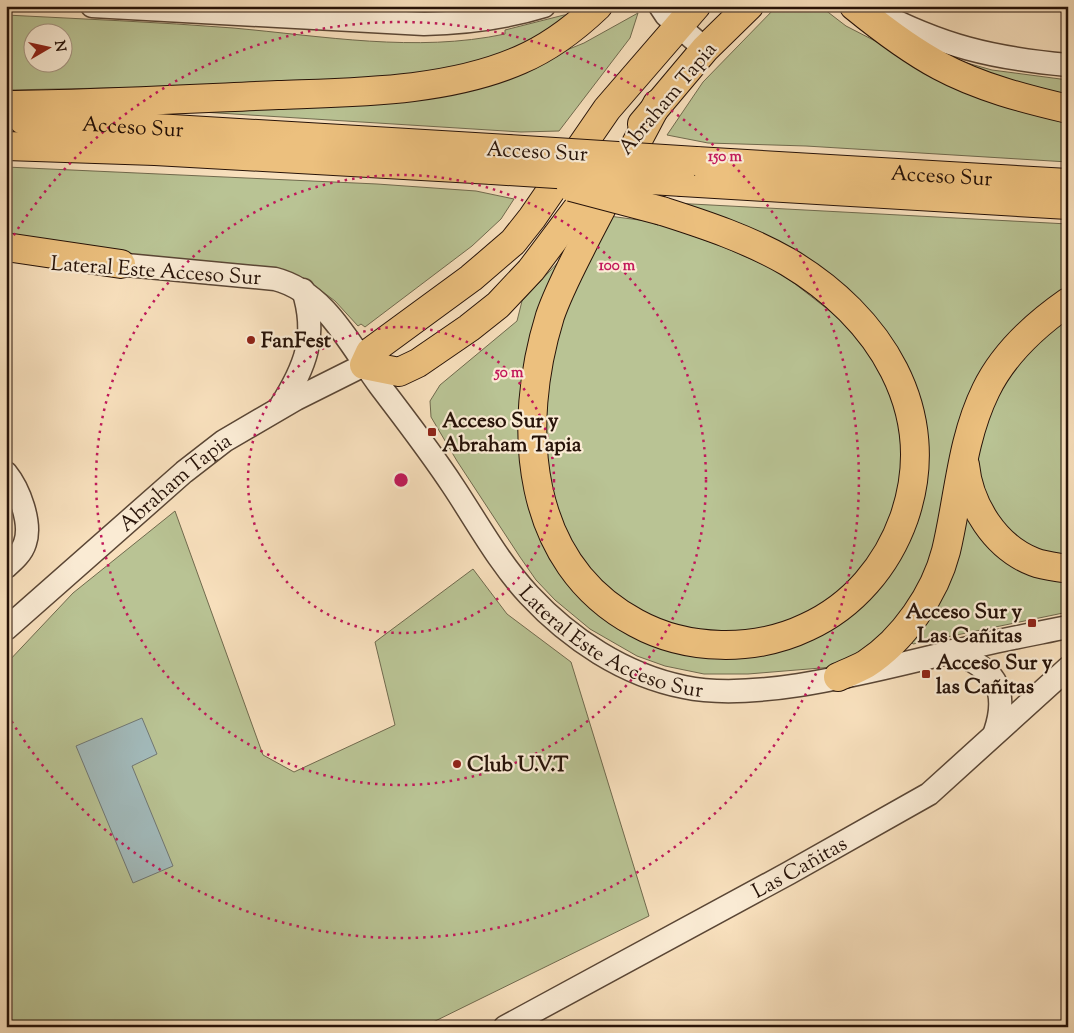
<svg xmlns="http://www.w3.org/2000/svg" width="1074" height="1033" font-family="'Sorts Mill Goudy',serif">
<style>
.green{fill:#b9c394;stroke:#706a4e;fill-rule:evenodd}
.water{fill:#a2babb;stroke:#707773}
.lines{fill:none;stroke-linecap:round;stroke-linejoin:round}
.minor-casing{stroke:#5a4635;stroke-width:25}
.major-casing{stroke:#261208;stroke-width:30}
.highway-casing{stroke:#261208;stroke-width:30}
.minor{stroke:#faebd4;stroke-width:22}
.major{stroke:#ecc07e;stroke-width:28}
.highway{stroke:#ecc07e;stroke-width:28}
.highway-bridge-casing{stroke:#261208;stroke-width:30;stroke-linecap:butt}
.highway-bridge{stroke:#ecc07e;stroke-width:28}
.ring{fill:none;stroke:#c2185b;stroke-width:2.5;stroke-dasharray:2.5 5}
.poi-dot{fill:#8f2418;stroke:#faebd4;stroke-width:2}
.labels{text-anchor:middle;stroke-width:4.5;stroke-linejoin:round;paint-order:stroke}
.street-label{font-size:21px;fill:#261208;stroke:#faebd4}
.poi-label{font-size:21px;font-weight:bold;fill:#261208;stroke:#faebd4;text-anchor:start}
.centre{fill:#c2185b;stroke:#faebd4;stroke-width:2.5}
.ring-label{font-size:15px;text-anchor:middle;font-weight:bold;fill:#c2185b;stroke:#faebd4;stroke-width:4.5;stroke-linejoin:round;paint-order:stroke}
</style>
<rect width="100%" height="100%" fill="#f8e0bd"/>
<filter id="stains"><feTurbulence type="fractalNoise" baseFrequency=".004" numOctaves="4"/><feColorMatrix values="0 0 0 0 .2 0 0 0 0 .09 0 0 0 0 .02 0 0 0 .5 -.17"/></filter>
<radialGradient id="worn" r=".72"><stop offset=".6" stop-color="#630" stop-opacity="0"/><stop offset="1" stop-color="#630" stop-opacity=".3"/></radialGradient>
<!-- green -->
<g class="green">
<polygon points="777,6 820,6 846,26 918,63 1068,121 1068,162 806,146 708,143 667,135 703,82"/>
<polygon points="638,13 630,38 559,131 521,132 170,110 547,58 584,43"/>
<path d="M6,15C82,19 158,22 233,28C323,36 416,53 505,34V30L564,15H567V22L492,62L387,77L208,86L6,90ZM32,32H62V62H32Z"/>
<polygon points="935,54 992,70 1068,80 1068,100"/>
<polygon points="6,167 377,184 476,191 514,199 501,219 472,246 365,327 361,324 358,326 335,301 311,283 175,259 6,239"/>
<polygon points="673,203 1068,224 1068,291 1022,325 924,585 879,643 833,667 748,674 704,674 665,666 637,656 590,629 555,600 536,580 520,557 457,461 431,417 430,401 440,385 517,321 522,301 562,258 533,501 643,636 808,635 916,508 887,343"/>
<polygon points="609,216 654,222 724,247 769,267 790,280 835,315 854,334 881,371 896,408 901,434 901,475 894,515 868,562 839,593 808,614 748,633 685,630 626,607 568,546 541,447 552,338"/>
<polygon points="1068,313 1068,557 1035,550 1012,534 989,507 974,459 998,388 1038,337"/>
<polygon points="962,506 1068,579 1068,612 913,644 911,642"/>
<polygon points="175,511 263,755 294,772 395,725 375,642 473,569 507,614 571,662 649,916 423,1027 8,1027 6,1022 6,664 73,593"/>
</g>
<!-- water -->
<polygon class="water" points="142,718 157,754 132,766 173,866 133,883 76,746"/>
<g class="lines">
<defs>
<g id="minor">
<path d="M92,6L424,24C464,23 505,18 544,6"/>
<polyline points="660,6 666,15 705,49"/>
<path d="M873,10C942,46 991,58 1068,65"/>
<path id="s1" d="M105,263L275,279C326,292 351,347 380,386C405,419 430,451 453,486C477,522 499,563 529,595C570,639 624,675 684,687C758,703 878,669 952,652C990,642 1029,635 1068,627"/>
<path d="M280,407C305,368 318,336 303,290"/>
<path d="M6,473C19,489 32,523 25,543C22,553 14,560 6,567"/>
<path id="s2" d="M6,629L184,472L224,441L296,399L364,365"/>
<path d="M952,651C993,668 1010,687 995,732"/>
<path id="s3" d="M505,1027L789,873L929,794L1068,668"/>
</g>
<g id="major">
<polyline points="642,124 705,49 749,6"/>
<polyline points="604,173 531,270 498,305 469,328 418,363 399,372 364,365 370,352 471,278 513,242 532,218 607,109 696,6"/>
</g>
<g id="highway">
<path d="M854,6C881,28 910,50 940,66C979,87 1025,99 1068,109"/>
<path d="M657,104C633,150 608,195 584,242C572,266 559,290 550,316C516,426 524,563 636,623C687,651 755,652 807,627C853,606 887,566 904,518C941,411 879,316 788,262C748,239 706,225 662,211"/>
<path d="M6,105C97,104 188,99 278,95C357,92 447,92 520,60C548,48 576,27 598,6"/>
<path id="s4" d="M23,120L508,149"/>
<polyline points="6,146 155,151 492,170"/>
<path id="s5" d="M696,161L1068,183"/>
<polyline points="682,182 1068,205"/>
<polyline points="6,247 121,264"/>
<path d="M965,465C969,505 995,547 1034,562C1044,566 1057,567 1068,569"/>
<path d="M838,677C847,673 857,669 866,664C903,640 935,594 946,551C959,497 961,441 986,390C1004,353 1035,325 1068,302"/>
</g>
</defs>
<!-- minor casing -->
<use href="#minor" class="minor-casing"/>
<!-- major casing -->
<use href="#major" class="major-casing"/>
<!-- highway casing -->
<use href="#highway" class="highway-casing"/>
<!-- minor -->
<use href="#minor" class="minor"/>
<!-- major -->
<use href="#major" class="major"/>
<!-- highway -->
<use href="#highway" class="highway"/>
<defs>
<g id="highway-bridge">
<polyline points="508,149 696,161"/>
<polyline points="492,170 682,182"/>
<polyline points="571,187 662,211"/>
</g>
</defs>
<!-- highway-bridge casing -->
<use href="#highway-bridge" class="highway-bridge-casing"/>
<!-- highway-bridge -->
<use href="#highway-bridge" class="highway-bridge"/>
</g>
<!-- distance rings -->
<g class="ring">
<circle cx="401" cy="480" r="153"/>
<circle cx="401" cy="480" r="305"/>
<path d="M6 248A458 458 0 1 1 6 712"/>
</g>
<!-- markers -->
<g class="poi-dot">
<circle cx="251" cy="340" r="5"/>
<rect x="427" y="427" width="10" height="10" rx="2.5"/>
<rect x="1027" y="618" width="10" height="10" rx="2.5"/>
<rect x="921" y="669" width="10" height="10" rx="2.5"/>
<circle cx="457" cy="764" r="5"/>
</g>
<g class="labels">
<!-- street labels -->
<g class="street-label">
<text transform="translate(667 98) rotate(-50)" y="7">Abraham Tapia</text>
<text dy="7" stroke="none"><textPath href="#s4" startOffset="110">Acceso Sur</textPath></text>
<text transform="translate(537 151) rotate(3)" y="7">Acceso Sur</text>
<text dy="7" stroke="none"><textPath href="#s5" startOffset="246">Acceso Sur</textPath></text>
<text transform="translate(156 270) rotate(4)" y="7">Lateral Este Acceso Sur</text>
<text dy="7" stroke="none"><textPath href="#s2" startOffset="224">Abraham Tapia</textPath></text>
<text dy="7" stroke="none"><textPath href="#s1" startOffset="678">Lateral Este Acceso Sur</textPath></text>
<text dy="7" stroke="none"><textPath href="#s3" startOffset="335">Las Cañitas</textPath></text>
</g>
<!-- poi labels -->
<g class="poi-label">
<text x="261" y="347">FanFest</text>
<text x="442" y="427">Acceso Sur y<tspan x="442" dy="24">Abraham Tapia</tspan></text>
<text x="1022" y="618" text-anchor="end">Acceso Sur y<tspan x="1022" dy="24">Las Cañitas</tspan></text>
<text x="936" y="669">Acceso Sur y<tspan x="936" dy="24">las Cañitas</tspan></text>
<text x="467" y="771">Club U.V.T</text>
</g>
</g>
<circle cx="401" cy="480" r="8" class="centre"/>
<g class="ring-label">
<text x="725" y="161">150 m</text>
<text x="617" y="270">100 m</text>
<text x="509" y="377">50 m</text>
</g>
<!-- margin -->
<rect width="1074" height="1033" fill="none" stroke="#f8e0bd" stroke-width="25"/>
<rect x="8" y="8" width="1059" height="1018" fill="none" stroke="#261208" stroke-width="2.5"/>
<rect x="12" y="12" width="1049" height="1008" fill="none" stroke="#261208"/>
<!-- north arrow -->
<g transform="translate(48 48) rotate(81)"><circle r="24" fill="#faebd4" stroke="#a59482"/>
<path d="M0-4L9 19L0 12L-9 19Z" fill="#8f2418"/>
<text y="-8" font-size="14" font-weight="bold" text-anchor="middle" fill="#261208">N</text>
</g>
<rect width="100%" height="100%" filter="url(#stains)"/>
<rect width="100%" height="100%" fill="url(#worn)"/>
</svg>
